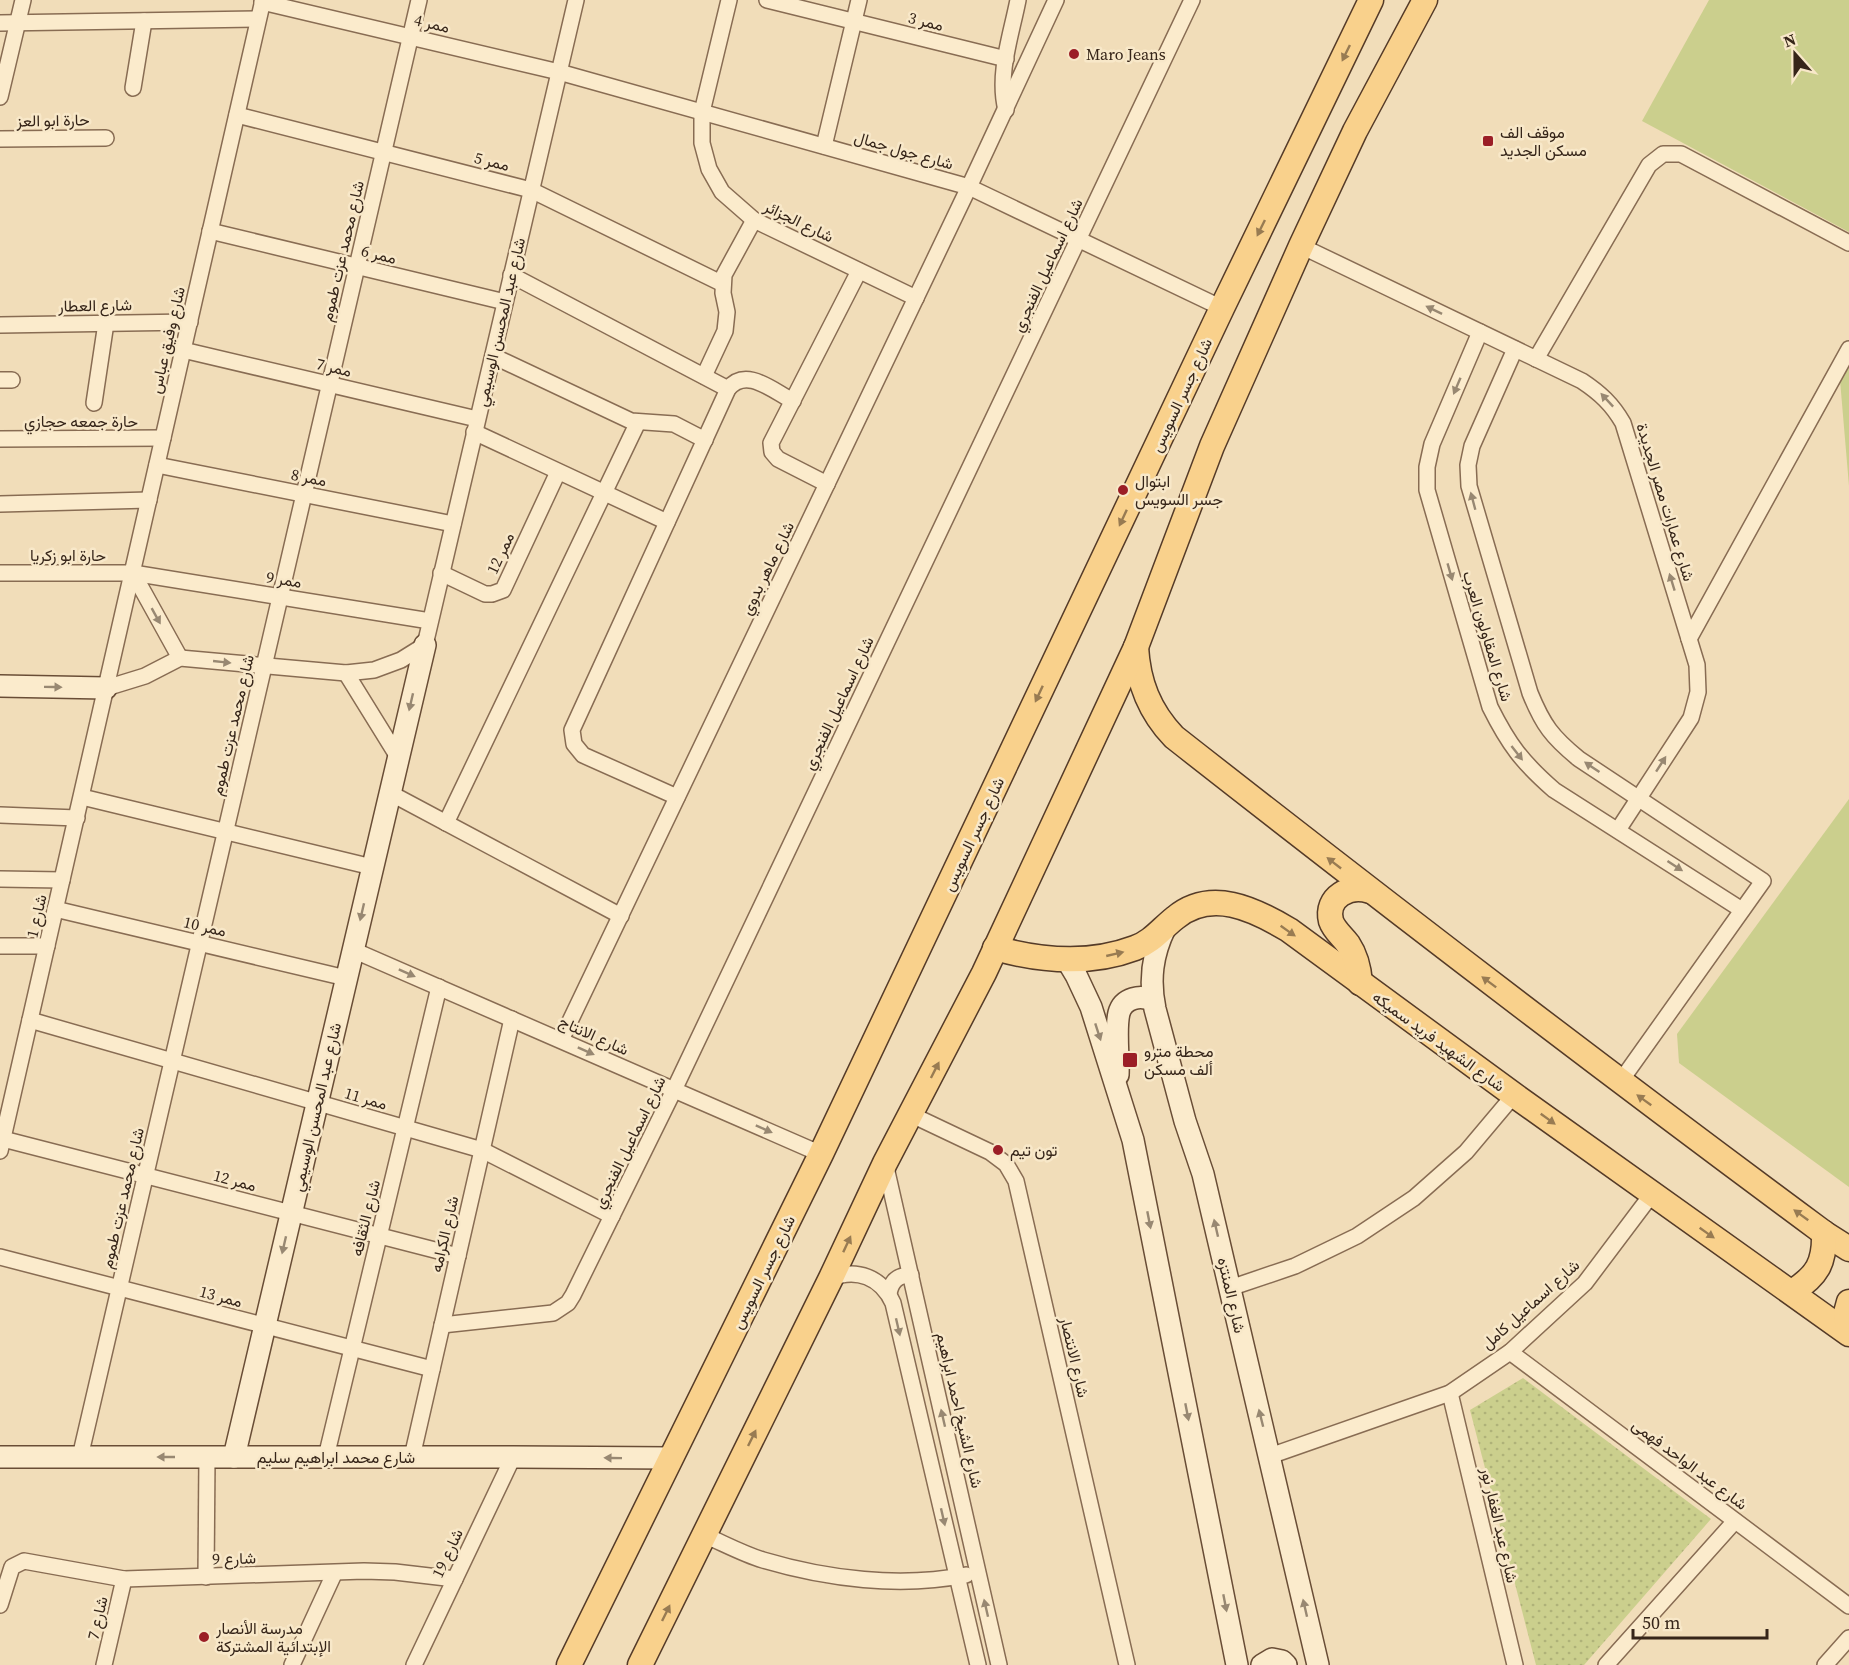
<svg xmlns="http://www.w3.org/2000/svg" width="1849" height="1665" font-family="'Source Serif 4',Vazirmatn,serif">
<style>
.grass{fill:url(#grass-dots)}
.park{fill:#cbcf8d}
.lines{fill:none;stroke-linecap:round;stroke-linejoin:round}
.street-casing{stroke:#886c53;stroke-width:18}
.secondary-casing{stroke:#694d36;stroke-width:24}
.primary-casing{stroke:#553b28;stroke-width:27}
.street{stroke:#fbebcc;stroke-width:15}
.secondary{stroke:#fbebcc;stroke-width:21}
.primary{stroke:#f9d18c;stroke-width:24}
.oneway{fill:#987b52}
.oneway2{fill:#988872}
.poi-dot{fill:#9b1e26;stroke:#f8e8c9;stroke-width:2}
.labels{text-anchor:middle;stroke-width:5;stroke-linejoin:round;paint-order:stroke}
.street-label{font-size:16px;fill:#362519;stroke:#f8e8c9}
.poi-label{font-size:16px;fill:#362519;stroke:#f8e8c9;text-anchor:start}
</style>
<defs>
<pattern id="grass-dots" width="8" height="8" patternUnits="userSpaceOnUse" patternTransform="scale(1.5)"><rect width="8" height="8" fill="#cbcf8d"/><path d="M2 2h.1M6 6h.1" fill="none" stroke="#afb279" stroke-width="1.8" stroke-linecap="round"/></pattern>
</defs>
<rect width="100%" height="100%" fill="#f1ddb9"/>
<!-- grass -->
<polygon class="grass" points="1523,1378 1711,1519 1584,1665 1536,1665 1470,1410"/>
<!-- park -->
<g class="park">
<polygon points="1709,0 1849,0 1849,232 1642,121"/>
<polygon points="1849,363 1849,486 1840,380"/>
<polygon points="1849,799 1849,1187 1679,1063 1677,1034"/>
</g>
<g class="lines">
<defs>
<g id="street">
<polyline points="729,0 702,112 702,143 709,169 722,192 754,220 916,298"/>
<polyline points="767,0 1006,59"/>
<polyline points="262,2 559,72 969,187 1222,308"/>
<polyline points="0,23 258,19"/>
<polyline points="133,88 144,21"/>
<polyline points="0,97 23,0"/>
<path d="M1006,110C997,74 1011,36 1018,0"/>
<polyline points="237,115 531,190 723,284"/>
<polyline points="0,139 106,138"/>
<polyline points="824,146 859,0"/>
<polyline points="210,231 505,302"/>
<path d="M1301,246L1582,381C1600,393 1612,404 1623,423L1697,665L1698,692L1691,718L1618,830"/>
<polyline points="511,275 728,389"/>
<polyline points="0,325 190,322"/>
<path d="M1480,332L1432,444L1427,467V490L1490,707C1509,745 1522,762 1554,790L1742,910"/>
<path d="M1515,349L1472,446L1468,465L1469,486L1530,693C1543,725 1552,737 1579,759L1763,881L1620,1082"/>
<polyline points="183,350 477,419"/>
<polyline points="493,356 631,421 674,424 705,440"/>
<polyline points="1536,359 1649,165 1663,154 1681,154 1849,243"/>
<polyline points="704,376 725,331 727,312 723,293 724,275 754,220"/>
<polyline points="0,380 12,380"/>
<polyline points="94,403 106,323"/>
<polyline points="474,432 667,522"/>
<polyline points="0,439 163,438"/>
<polyline points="157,465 453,524"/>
<polyline points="827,484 778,459 772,452 771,443 859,271"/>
<polyline points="0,504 149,500"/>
<polyline points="0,573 133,573 430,621"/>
<polyline points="133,573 180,658"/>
<polyline points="441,573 485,594 492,594 503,590 558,472"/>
<polyline points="1689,639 1849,349"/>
<polyline points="346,673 398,757"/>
<polyline points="106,688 145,676 180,658 346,673 374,670 401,660 425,645 576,0"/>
<polyline points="390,793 621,916"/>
<polyline points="82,797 372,867"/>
<path d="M677,797L583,755L574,744L572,730L728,389C746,366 773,391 793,401"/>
<polyline points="0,815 77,818"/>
<polyline points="446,823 638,422"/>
<polyline points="0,879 62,880"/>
<polyline points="55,909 346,978"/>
<polyline points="0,946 47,946"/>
<polyline points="353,950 821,1154"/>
<polyline points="30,1020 482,1150 612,1216"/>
<polyline points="561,1040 969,187 1056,0"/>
<polyline points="912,1115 990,1152 1006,1164 1016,1181 1127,1665"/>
<polyline points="3,1139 458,1256"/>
<polyline points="0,1151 263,0"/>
<polyline points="885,1163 999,1665"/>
<polyline points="0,1257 432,1369"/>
<path d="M831,1278C857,1268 881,1277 893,1303L978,1665"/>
<polyline points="1230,1288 1295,1266 1357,1236 1414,1198 1466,1152 1514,1095"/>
<path d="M889,1294C891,1281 898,1275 911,1275"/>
<polyline points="442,1325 553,1313 568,1303 573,1295 674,1090 1192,0"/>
<polyline points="1510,1352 1849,1606"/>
<polyline points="1450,1393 1515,1665"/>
<polyline points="1270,1456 1450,1393 1510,1352 1585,1283 1652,1194"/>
<polyline points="80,1457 419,0"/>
<polyline points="326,1457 439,987"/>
<polyline points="412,1457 512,1019"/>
<path d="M704,1535C723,1543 743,1554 763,1560C827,1579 900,1588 966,1575"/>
<polyline points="206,1577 207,1457"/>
<polyline points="0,1605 12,1567 24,1561 124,1579 364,1571 395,1572 455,1579"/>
<polyline points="104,1665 124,1579"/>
<polyline points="292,1665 334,1574"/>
<polyline points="414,1665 513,1457"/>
<polyline points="1606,1665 1735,1521"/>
<polyline points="1825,1665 1849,1638"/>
</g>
<g id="secondary">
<polyline points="0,686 106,688"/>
<path d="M1165,928C1152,955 1149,980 1155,1009L1185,1121L1203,1174L1318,1665"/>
<polyline points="1067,960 1076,975 1091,1007 1133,1140 1237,1665"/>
<path d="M1118,1075C1119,1058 1115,1029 1119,1013C1123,998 1141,994 1153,1001"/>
<polyline points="0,1457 513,1457 672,1458"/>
<polyline points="234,1457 425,645"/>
<polyline points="1262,1665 1272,1659 1282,1661 1286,1665"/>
</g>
<g id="primary">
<path d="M1136,647C1138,682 1149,711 1174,737C1388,905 1605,1071 1824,1233L1849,1249"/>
<path d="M995,948C1041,961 1090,965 1135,948C1152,942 1161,929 1175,918C1211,888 1254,909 1289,930L1514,1095L1849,1334"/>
<path d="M1360,983C1359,969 1356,956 1348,944C1342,936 1334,930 1331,921C1325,897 1350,884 1370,891"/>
<path d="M1792,1292C1817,1276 1825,1263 1824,1233"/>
<polyline points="1848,1332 1846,1313 1849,1302"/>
<polyline points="569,1665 821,1154 1222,308 1371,0"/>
<polyline points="640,1665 831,1278 885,1163 984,973 1136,647 1212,446 1301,246 1355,131 1425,0"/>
</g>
</defs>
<!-- street casing -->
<use href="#street" class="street-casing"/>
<!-- secondary casing -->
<use href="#secondary" class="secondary-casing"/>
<!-- primary casing -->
<use href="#primary" class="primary-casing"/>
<!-- street -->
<use href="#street" class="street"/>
<!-- secondary -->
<use href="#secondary" class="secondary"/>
<!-- primary -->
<use href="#primary" class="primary"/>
</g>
<!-- one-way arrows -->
<defs><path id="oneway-solid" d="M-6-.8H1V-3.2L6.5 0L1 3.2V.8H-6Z" transform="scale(1.5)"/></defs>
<g class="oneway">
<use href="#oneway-solid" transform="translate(1346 53) rotate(116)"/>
<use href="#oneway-solid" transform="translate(1261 228) rotate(116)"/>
<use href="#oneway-solid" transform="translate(1123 518) rotate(115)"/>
<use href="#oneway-solid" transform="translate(1039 694) rotate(115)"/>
<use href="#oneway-solid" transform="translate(1334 863) rotate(-142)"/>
<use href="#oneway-solid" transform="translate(1288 931) rotate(35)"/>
<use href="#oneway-solid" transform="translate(1115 954) rotate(-13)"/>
<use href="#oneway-solid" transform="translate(1489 982) rotate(-143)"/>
<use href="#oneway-solid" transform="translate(935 1070) rotate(-63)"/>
<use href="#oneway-solid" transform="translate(1644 1100) rotate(-144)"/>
<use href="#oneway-solid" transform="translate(1548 1119) rotate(36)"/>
<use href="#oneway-solid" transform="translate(1801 1215) rotate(-144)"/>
<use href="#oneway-solid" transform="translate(1707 1233) rotate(35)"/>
<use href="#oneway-solid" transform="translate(847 1244) rotate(-65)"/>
<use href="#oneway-solid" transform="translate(752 1438) rotate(-64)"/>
<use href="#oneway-solid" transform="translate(666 1613) rotate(-64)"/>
</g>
<g class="oneway2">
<use href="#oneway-solid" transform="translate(1434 310) rotate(-154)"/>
<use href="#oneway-solid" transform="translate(1457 386) rotate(113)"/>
<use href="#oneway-solid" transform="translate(1607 400) rotate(-133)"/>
<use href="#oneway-solid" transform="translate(1473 501) rotate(-105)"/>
<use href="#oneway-solid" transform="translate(1450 572) rotate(74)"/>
<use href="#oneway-solid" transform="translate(1672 582) rotate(-107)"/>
<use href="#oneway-solid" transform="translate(156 616) rotate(61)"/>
<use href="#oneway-solid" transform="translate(222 662) rotate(6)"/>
<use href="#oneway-solid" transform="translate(53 687) rotate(1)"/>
<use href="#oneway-solid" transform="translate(411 702) rotate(103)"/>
<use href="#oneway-solid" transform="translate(1517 753) rotate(52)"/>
<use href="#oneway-solid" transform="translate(1661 764) rotate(-57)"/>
<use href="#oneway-solid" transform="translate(1592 767) rotate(-146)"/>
<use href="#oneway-solid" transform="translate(1675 866) rotate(33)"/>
<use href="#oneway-solid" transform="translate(362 912) rotate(103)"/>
<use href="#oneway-solid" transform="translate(407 973) rotate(24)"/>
<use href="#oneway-solid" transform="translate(1098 1032) rotate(72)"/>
<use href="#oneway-solid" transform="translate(586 1051) rotate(24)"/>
<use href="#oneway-solid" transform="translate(764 1129) rotate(24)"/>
<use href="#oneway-solid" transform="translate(1149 1220) rotate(79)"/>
<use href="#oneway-solid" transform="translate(1216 1228) rotate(-103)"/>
<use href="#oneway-solid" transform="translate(284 1245) rotate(103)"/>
<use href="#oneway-solid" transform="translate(898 1327) rotate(77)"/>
<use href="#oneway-solid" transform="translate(1187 1412) rotate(79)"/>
<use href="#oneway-solid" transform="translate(943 1418) rotate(-103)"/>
<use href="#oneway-solid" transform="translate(1261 1418) rotate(-104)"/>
<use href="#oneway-solid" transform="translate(166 1457) rotate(180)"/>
<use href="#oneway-solid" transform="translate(613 1458) rotate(-179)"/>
<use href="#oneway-solid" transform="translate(943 1517) rotate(77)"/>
<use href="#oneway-solid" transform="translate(1225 1603) rotate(79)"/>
<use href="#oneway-solid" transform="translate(986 1608) rotate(-103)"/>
<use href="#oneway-solid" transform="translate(1305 1608) rotate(-103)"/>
</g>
<!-- markers -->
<g class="poi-dot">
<circle cx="1074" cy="54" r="6"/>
<rect x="1482" y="135" width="12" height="12" rx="3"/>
<circle cx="1123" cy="490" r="6"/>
<rect x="1122" y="1052" width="16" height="16" rx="3"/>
<circle cx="998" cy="1150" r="6"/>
<circle cx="204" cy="1637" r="6"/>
</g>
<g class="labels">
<!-- street labels -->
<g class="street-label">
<text transform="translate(926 21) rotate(14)" y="6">ممر 3</text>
<text transform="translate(432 23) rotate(13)" y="6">ممر 4</text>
<text transform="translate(53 120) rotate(-1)" y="6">حارة ابو العز</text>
<text transform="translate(904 150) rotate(16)" y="6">شارع جول جمال</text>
<text transform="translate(492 161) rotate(14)" y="6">ممر 5</text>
<text transform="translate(799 221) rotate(26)" y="6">شارع الجزائر</text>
<text transform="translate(342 251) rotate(-77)" y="6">شارع محمد عزت طموم</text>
<text transform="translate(379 254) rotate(14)" y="6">ممر 6</text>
<text transform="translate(1047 265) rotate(-65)" y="6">شارع اسماعيل الفنجري</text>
<text transform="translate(95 305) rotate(-1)" y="6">شارع العطار</text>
<text transform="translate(500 322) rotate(-77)" y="6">شارع عبد المحسن الوسيمي</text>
<text transform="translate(167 340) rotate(-77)" y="6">شارع وفيق عباس</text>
<text transform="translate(334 367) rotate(13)" y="6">ممر 7</text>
<text transform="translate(1181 395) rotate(-65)" y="6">شارع جسر السويس</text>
<text x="81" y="427">حارة جمعه حجازي</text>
<text transform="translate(309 477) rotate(11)" y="6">ممر 8</text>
<text transform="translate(1666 502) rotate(73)" y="6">شارع عمارات مصر الجديدة</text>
<text transform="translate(500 553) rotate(-65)" y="6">ممر 12</text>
<text x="68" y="561">حارة ابو زكريا</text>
<text transform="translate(767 568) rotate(-64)" y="6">شارع ماهر بدوي</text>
<text transform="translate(284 579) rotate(9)" y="6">ممر 9</text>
<text transform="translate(1488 636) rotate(73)" y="6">شارع المقاولون العرب</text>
<text transform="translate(838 703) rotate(-65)" y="6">شارع اسماعيل الفنجري</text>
<text transform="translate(232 725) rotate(-77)" y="6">شارع محمد عزت طموم</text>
<text transform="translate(973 834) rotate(-65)" y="6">شارع جسر السويس</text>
<text transform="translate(36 916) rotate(-77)" y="6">شارع 1</text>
<text transform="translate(205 926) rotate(13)" y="6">ممر 10</text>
<text transform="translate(594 1035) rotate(24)" y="6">شارع الانتاج</text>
<text transform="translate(1439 1041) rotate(36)" y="6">شارع الشهيد فريد سميكه</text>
<text transform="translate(366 1098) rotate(16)" y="6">ممر 11</text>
<text transform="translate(316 1107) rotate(-77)" y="6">شارع عبد المحسن الوسيمي</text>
<text transform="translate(629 1142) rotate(-64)" y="6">شارع اسماعيل الفنجري</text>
<text transform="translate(235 1180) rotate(15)" y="6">ممر 12</text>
<text transform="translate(122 1198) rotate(-77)" y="6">شارع محمد عزت طموم</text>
<text transform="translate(365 1218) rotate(-76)" y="6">شارع الثقافه</text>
<text transform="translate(444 1234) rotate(-77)" y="6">شارع الكرامه</text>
<text transform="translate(763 1272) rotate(-64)" y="6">شارع جسر السويس</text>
<text transform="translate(1232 1295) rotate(77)" y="6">شارع المنتزه</text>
<text transform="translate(221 1296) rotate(15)" y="6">ممر 13</text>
<text transform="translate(1530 1304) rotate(-42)" y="6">شارع اسماعيل كامل</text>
<text transform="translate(1075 1357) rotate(77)" y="6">شارع الانتصار</text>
<text transform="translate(960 1410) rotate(77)" y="6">شارع الشيخ احمد ابراهيم</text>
<text x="336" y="1463">شارع محمد ابراهيم سليم</text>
<text transform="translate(1690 1464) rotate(37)" y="6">شارع عبد الواحد فهمى</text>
<text transform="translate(1500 1525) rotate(77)" y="6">شارع عبد الغفار نور</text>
<text transform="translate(447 1553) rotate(-65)" y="6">شارع 19</text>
<text transform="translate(234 1558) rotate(-1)" y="6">شارع 9</text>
<text transform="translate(97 1618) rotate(-77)" y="6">شارع 7</text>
</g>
<!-- poi labels -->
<g class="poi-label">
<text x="1086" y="60">Maro Jeans</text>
<text x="1500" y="138">موقف الف<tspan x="1500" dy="18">مسكن الجديد</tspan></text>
<text x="1135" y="487">ابتوال<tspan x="1135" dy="18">جسر السويس</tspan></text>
<text x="1144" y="1057">محطة مترو<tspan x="1144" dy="18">ألف مسكن</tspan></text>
<text x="1010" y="1156">تون تيم</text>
<text x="216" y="1634">مدرسة الأنصار<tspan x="216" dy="18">الإبتدائية المشتركة</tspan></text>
</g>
</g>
<!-- north arrow -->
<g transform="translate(1795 54) rotate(339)" stroke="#f8e8c9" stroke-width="4.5" paint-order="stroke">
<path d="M0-4.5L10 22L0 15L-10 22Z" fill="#362519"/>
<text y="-9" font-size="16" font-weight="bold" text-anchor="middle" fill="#362519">N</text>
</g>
<!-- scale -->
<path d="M1633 1629v9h134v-9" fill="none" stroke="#362519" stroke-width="3"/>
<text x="1642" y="1629" font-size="18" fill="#362519" stroke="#f8e8c9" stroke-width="4.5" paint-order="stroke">50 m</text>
</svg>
